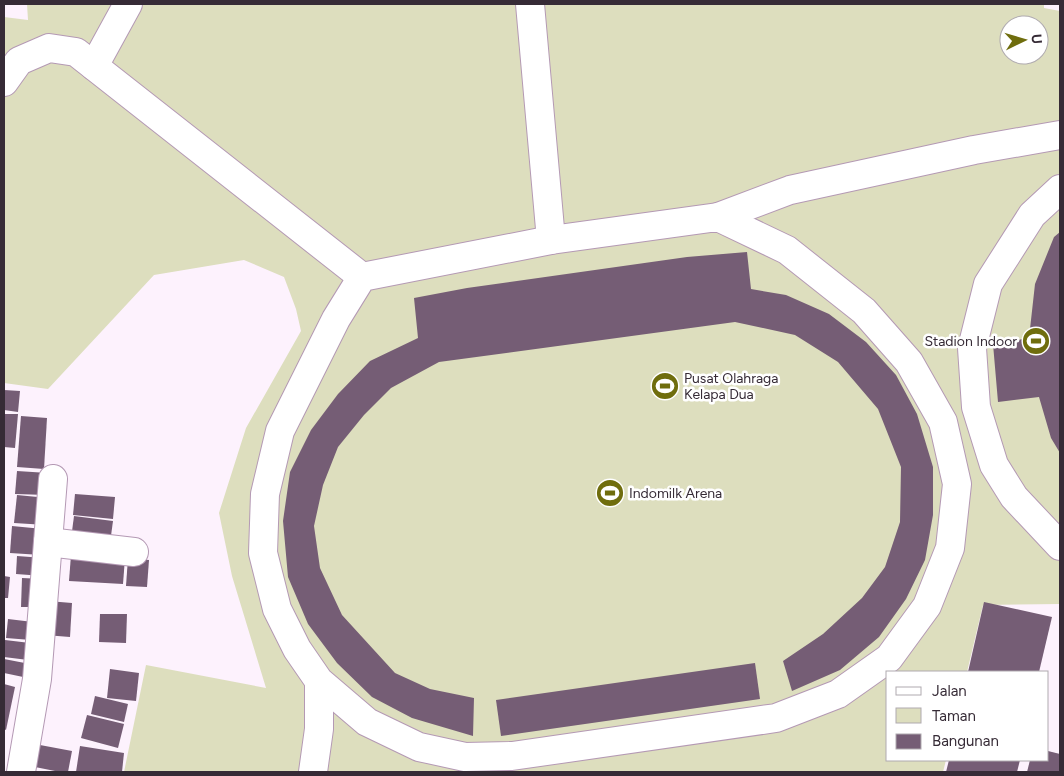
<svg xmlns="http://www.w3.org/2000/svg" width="1064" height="776" font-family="Figtree,sans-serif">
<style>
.green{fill:#dddebe;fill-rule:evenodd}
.building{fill:#755d75}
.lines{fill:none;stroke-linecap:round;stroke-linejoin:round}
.minor-casing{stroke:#b499b4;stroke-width:30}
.minor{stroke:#fff;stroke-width:28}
.labels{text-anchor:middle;stroke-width:5;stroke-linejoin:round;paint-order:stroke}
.poi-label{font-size:14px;fill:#362b36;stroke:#fff;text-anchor:start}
</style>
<rect width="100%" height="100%" fill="#fdf2fd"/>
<!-- green -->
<path class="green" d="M27,4H1044V8L1060,11V604L983,605L967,672H888V760H946L943,772H124L146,665L266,688L232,576L219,513L246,428L301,331L296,309L284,277L244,260L154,275L48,389L4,383V17L28,20ZM1009,25H1039V55H1009Z"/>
<!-- building -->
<g class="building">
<polygon points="1060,232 1060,453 1051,438 1039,397 998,402 993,344 1029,338 1035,284 1054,237"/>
<polygon points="747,252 751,289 786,295 829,314 866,342 896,375 917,414 933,467 933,515 925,560 906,599 879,637 840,670 792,691 783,661 823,634 862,598 885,567 900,522 901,467 878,409 838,362 795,335 735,322 439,362 391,388 364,415 338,447 323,485 314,526 320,568 342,615 395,673 430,689 474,698 473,736 412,718 372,697 337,663 308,624 288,577 283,521 290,472 311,430 338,394 370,361 418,338 414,298 467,288 687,257"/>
<polygon points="4,390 20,391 18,412 4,410"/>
<polygon points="4,414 18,414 15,448 4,447"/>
<polygon points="21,416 47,418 44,469 17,467"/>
<polygon points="17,471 48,473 47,495 15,494"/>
<polygon points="75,494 115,497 113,519 73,515"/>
<polygon points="17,495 48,498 46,525 14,523"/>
<polygon points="74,516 113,521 110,543 71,539"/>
<polygon points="12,526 43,529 41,555 10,553"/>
<polygon points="71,555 125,558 123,584 69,581"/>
<polygon points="17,556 44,558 43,576 16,574"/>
<polygon points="128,558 149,560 147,587 126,586"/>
<polygon points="4,576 10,577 8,598 4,598"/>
<polygon points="22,578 43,579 42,607 21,607"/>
<polygon points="48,601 72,603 70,637 45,635"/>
<polygon points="984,602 1052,617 1039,672 968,672"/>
<polygon points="100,614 127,614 126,643 99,642"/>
<polygon points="8,619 33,622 31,640 6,638"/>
<polygon points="5,640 30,643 28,660 4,657"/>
<polygon points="4,659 30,664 28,678 4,673"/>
<polygon points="755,663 760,699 501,736 496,700"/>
<polygon points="110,669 139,673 136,701 107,698"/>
<polygon points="4,684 15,687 6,730 4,729"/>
<polygon points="95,696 128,704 124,722 91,714"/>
<polygon points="87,715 124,724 118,748 81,738"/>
<polygon points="40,745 72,751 68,772 60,772 35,767"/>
<polygon points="80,746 124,753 122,772 76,772"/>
<polygon points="1048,751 1060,754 1060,772 1027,772 1030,760 1048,760"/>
<polygon points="949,760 1020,760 1017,772 946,772"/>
</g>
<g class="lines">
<defs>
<g id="minor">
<polyline points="530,4 551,240"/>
<polyline points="94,66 128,4"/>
<polyline points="4,82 19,61 49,48 76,52 362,277"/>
<polyline points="1060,189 1032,215 988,284 972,348 976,407 994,465 1014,497 1060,546"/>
<polyline points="718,217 790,190 974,150 1060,135"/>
<polyline points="48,542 134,552"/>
<polyline points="21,772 37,679 53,479"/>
<polyline points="313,772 319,729 319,681 297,649 277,609 263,553 265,494 280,431 336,319 362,277 551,240 718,217 787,250 864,311 909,362 943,422 957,484 950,548 927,606 889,658 838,694 776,718 512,756 465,757 419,747 367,722 319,681"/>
</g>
</defs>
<!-- minor casing -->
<use href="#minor" class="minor-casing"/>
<!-- minor -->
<use href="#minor" class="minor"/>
</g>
<!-- icons -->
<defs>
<symbol id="stadium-disc" viewBox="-11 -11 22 22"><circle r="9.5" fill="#6f6d0d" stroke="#fff"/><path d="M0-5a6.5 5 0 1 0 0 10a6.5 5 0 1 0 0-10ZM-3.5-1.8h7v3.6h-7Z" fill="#fff"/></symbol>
</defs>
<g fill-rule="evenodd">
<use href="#stadium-disc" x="1020" y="325" width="32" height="32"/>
<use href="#stadium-disc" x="649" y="370" width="32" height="32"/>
<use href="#stadium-disc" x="594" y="477" width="32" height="32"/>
</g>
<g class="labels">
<!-- poi labels -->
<g class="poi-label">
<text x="1017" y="346" text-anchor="end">Stadion Indoor</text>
<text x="684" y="383">Pusat Olahraga<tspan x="684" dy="16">Kelapa Dua</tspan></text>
<text x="629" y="498">Indomilk Arena</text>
</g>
</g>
<!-- border -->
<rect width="1064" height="776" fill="none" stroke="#362b36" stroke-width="10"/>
<!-- legend -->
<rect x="886" y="671" width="162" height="90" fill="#ffffff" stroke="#afaaaf"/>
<rect x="896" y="687" width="25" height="8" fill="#ffffff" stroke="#afaaaf"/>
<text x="932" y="696" font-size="15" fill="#362b36">Jalan</text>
<rect x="896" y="708" width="25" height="15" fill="#dddebe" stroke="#afaaaf"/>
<text x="932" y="721" font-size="15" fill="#362b36">Taman</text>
<rect x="896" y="734" width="25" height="15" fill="#755d75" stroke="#afaaaf"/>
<text x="932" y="746" font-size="15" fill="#362b36">Bangunan</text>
<!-- north arrow -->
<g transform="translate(1024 40) rotate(85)"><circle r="24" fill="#ffffff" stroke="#afaaaf"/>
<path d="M0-4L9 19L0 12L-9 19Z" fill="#6f6d0d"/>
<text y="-8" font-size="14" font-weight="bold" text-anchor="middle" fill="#362b36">U</text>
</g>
</svg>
